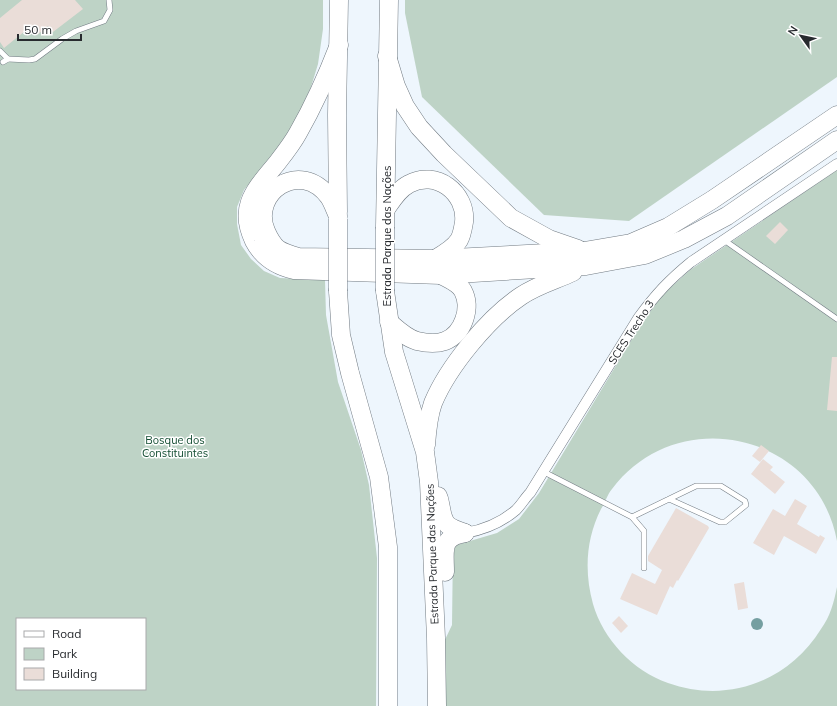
<svg xmlns="http://www.w3.org/2000/svg" width="837" height="706" font-family="Mulish,sans-serif">
<style>
.green{fill:#bed3c6;fill-rule:evenodd}
.water{fill:#759fa1}
.building{fill:#eaddd8}
.lines{fill:none;stroke-linecap:round;stroke-linejoin:round}
.lane-casing{stroke:#727b83;stroke-width:6}
.street-casing{stroke:#727b83;stroke-width:11}
.highway-casing{stroke:#727b83;stroke-width:19}
.lane{stroke:#fff;stroke-width:5}
.street{stroke:#fff;stroke-width:10}
.highway{stroke:#fff;stroke-width:18}
.highway-bridge-casing{stroke:#727b83;stroke-width:19;stroke-linecap:butt}
.highway-bridge{stroke:#fff;stroke-width:18}
.labels{text-anchor:middle;stroke-width:3;stroke-linejoin:round;paint-order:stroke}
.street-label{font-size:11px;fill:#272a2e;stroke:#fff}
.park-label{font-size:11px;fill:#134d32;stroke:#fff}
</style>
<rect width="100%" height="100%" fill="#eef6fd"/>
<!-- green -->
<g class="green">
<path d="M0,0H323V29L318,64L311,87L296,120L276,151L244,190L237,207V224L241,245L251,259L264,271L280,278L325,280L326,315L338,382L361,450L369,485L377,558L376,706H0ZM17,619H145V689H17Z"/>
<polygon points="405,0 837,0 837,77 629,221 544,215 422,97 405,13"/>
<path d="M837,170V541C817,433 678,402 612,489C607,495 605,503 601,509C586,539 584,571 593,604C603,639 633,671 668,683C727,704 788,682 821,629C830,617 834,602 837,587V706H443L442,646L452,625L453,546L497,533L519,519L539,493L632,339L660,297L690,270Z"/>
</g>
<!-- water -->
<circle class="water" cx="757" cy="624" r="6"/>
<!-- building -->
<g class="building">
<polygon points="22,0 75,0 83,9 53,32 48,26 37,35 30,27 4,48 0,42 0,18"/>
<polygon points="780,222 788,230 775,244 766,236"/>
<polygon points="832,357 837,357 837,411 827,410"/>
<polygon points="761,445 769,451 760,462 752,456"/>
<polygon points="763,459 773,467 770,470 785,482 775,494 751,474"/>
<polygon points="795,499 807,506 797,524 819,537 820,535 825,538 816,554 784,536 774,555 753,543 773,509 785,516"/>
<polygon points="676,508 708,526 709,528 678,581 677,580 673,588 670,586 657,615 620,599 632,573 655,584 662,570 648,561 648,556"/>
<polygon points="744,582 748,608 738,610 734,584"/>
<polygon points="619,616 628,626 621,633 612,623"/>
</g>
<g class="lines">
<defs>
<g id="lane">
<polyline points="0,51 8,59 3,62"/>
<polyline points="8,59 29,60 35,59 62,39 76,31 104,21 110,10 109,0"/>
<polyline points="724,240 837,319"/>
<polyline points="544,472 632,517 644,531 644,568"/>
<polyline points="632,517 696,486 721,486 745,501 746,505 725,522 720,522 669,499"/>
</g>
<path id="street" d="M465,533C483,530 502,522 516,510C521,505 525,498 530,493L639,317C656,294 669,280 691,262L837,164"/>
<g id="highway">
<path d="M339,45C327,76 314,105 298,133C292,144 284,154 277,163C256,189 237,206 254,241C263,258 276,266 294,270L441,275L586,266L645,255L684,239L727,216L837,140"/>
<polyline points="387,56 396,86 405,106 419,127 444,154 511,218 549,239 578,249"/>
<path d="M386,209C393,199 399,189 409,184C436,169 467,193 464,222C463,228 462,235 459,240C454,248 444,254 435,259"/>
<polyline points="338,212 337,115 339,0"/>
<path d="M338,216C335,210 333,203 329,197C300,158 250,193 266,231C269,238 272,244 278,249C284,253 291,255 298,257L435,259L584,251L631,243L668,227L712,200L837,115"/>
<polyline points="385,227 389,0"/>
<polyline points="338,291 341,335 350,373 379,477 388,547 388,706"/>
<polyline points="385,291 394,352 425,452 429,482 436,638 437,706"/>
<path d="M389,322C397,329 406,338 417,341C425,343 437,344 445,341C463,334 472,308 463,291C459,283 448,279 441,275"/>
<path d="M426,445C427,431 428,417 433,403C448,367 488,318 521,296C537,285 556,280 573,272"/>
<path d="M438,496C440,500 440,504 441,508C444,526 448,527 465,533"/>
<path d="M445,572C445,551 440,537 465,533"/>
</g>
</defs>
<!-- lane casing -->
<use href="#lane" class="lane-casing"/>
<!-- street casing -->
<use href="#street" class="street-casing"/>
<!-- highway casing -->
<use href="#highway" class="highway-casing"/>
<!-- lane -->
<use href="#lane" class="lane"/>
<!-- street -->
<use href="#street" class="street"/>
<!-- highway -->
<use href="#highway" class="highway"/>
<defs>
<g id="highway-bridge">
<polyline points="338,291 338,219"/>
<polyline points="385,291 385,227"/>
</g>
</defs>
<!-- highway-bridge casing -->
<use href="#highway-bridge" class="highway-bridge-casing"/>
<!-- highway-bridge -->
<use href="#highway-bridge" class="highway-bridge"/>
</g>
<g class="labels">
<!-- street labels -->
<g class="street-label">
<text transform="translate(387 236) rotate(-90)" y="4">Estrada Parque das Nações</text>
<text transform="translate(631 332) rotate(-57)" y="4">SCES Trecho 3</text>
<text transform="translate(432 554) rotate(-92)" y="4">Estrada Parque das Nações</text>
</g>
<!-- park labels -->
<g class="park-label">
<text x="175" y="444">Bosque dos<tspan x="175" dy="13">Constituintes</tspan></text>
</g>
</g>
<!-- legend -->
<rect x="16" y="618" width="130" height="72" fill="#ffffff" stroke="#a9aaab"/>
<rect x="24" y="631" width="20" height="6" fill="#ffffff" stroke="#a9aaab"/>
<text x="52" y="638" font-size="12" fill="#272a2e">Road</text>
<rect x="24" y="648" width="20" height="12" fill="#bed3c6" stroke="#a9aaab"/>
<text x="52" y="658" font-size="12" fill="#272a2e">Park</text>
<rect x="24" y="668" width="20" height="12" fill="#eaddd8" stroke="#a9aaab"/>
<text x="52" y="678" font-size="12" fill="#272a2e">Building</text>
<!-- north arrow -->
<g transform="translate(801 36) rotate(303)" stroke="#ffffff" stroke-width="3" paint-order="stroke">
<path d="M0-3L7 15L0 10L-7 15Z" fill="#272a2e"/>
<text y="-6" font-size="11" font-weight="bold" text-anchor="middle" fill="#272a2e">N</text>
</g>
<!-- scale -->
<path d="M18 34v6h63v-6" fill="none" stroke="#272a2e" stroke-width="2"/>
<text x="24" y="34" font-size="12" fill="#272a2e" stroke="#ffffff" stroke-width="3" paint-order="stroke">50 m</text>
</svg>
